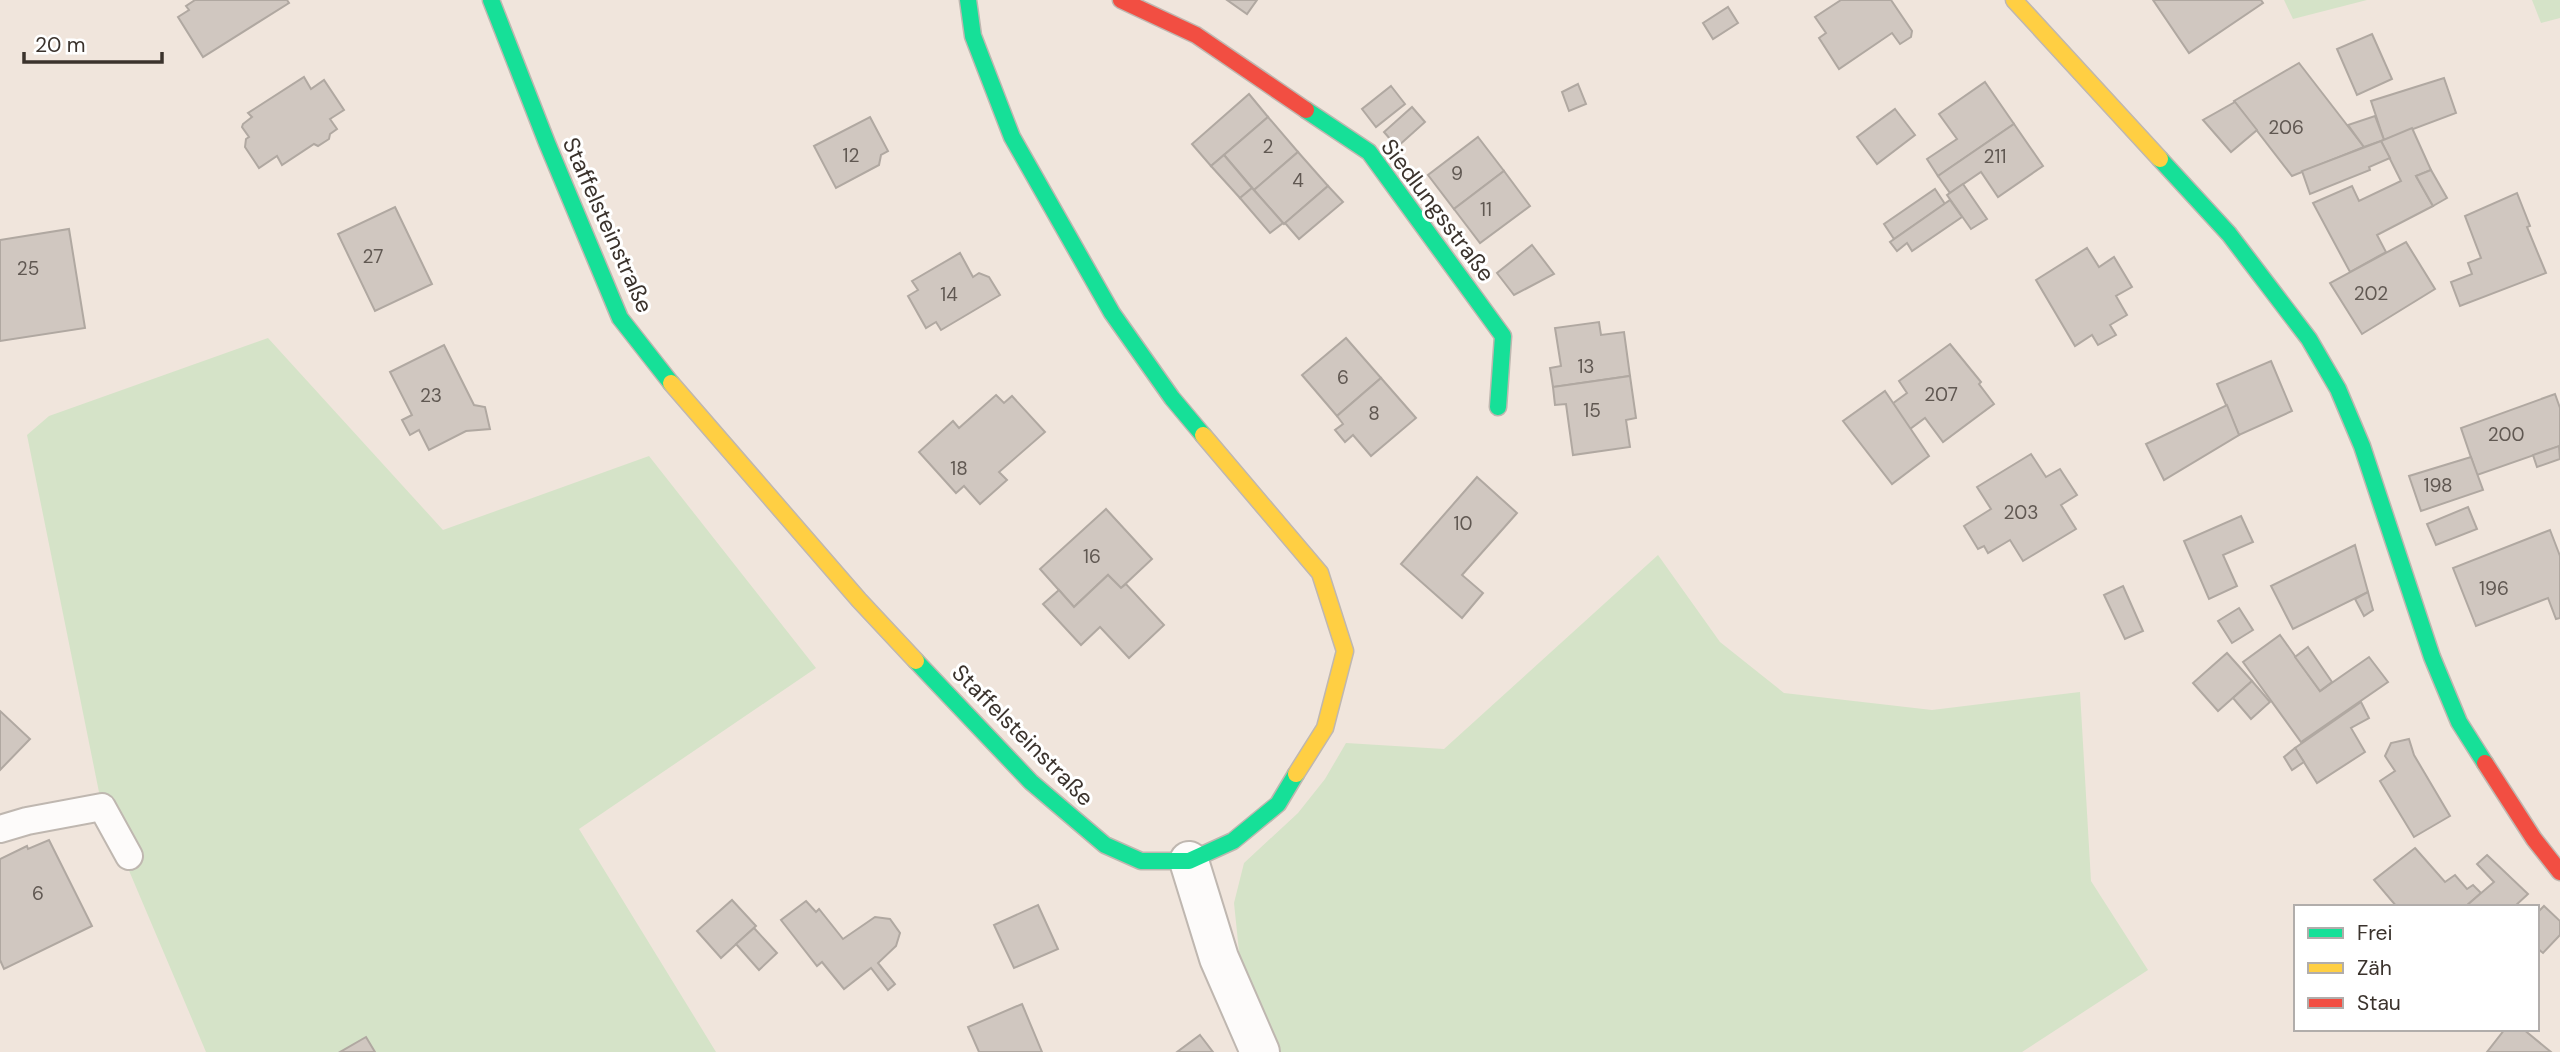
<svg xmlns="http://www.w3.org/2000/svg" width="2560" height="1052" font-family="'DM Sans',sans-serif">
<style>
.green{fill:#d5e3c8}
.building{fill:#d0c7c0;stroke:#b0a8a1;stroke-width:2}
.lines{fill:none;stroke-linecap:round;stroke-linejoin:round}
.lane-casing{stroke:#bfb7b0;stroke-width:30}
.street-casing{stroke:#bfb7b0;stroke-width:42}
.fast-casing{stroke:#bfb7b0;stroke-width:19}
.slow-casing{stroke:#bfb7b0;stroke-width:19}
.jam-casing{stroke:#bfb7b0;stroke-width:19}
.lane{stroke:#fdfbfa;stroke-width:26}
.street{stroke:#fdfbfa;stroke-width:38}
.fast{stroke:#16e098;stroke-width:16}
.slow{stroke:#ffcf43;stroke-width:16}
.jam{stroke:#f24e42;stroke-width:16}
.labels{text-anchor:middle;stroke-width:6;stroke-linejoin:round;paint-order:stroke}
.number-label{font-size:19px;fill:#605852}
.street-label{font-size:23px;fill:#3b332d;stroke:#fff}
</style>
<rect width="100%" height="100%" fill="#f0e5dc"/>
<!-- green -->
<g class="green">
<polygon points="2284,0 2367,0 2293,19"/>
<polygon points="2532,0 2560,0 2560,18 2541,23"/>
<polygon points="268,338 443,530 649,456 816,668 579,829 716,1052 206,1052 102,807 27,435 49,416"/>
<polygon points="1658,555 1720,642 1784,693 1932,710 2080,692 2091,881 2148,970 2022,1052 1276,1052 1240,961 1234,903 1244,863 1298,813 1325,779 1346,743 1444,749"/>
</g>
<!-- building -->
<g class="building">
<polygon points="195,0 287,0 289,3 203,57 178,17 189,10 186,6"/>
<polygon points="1227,0 1257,0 1247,14"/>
<polygon points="1841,0 1891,0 1912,31 1911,37 1900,44 1892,33 1839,69 1819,38 1826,33 1815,17"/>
<polygon points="2153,0 2261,0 2263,3 2189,53"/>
<polygon points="1728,7 1738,23 1713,39 1703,23"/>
<polygon points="2372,34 2392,79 2357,95 2337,49"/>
<polygon points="2299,63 2364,147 2292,176 2234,101"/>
<polygon points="304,77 311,89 324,80 344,110 330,119 337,129 330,134 329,139 318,146 314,144 282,165 277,156 259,168 245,147 246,139 249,137 242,127 243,124 252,117 248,113"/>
<polygon points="2444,78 2456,113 2384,140 2371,101"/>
<polygon points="1985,82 2014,124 1938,176 1927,159 1957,139 1939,114"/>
<polygon points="1578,84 1586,104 1569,111 1562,92"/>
<polygon points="1391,86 1405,104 1376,127 1362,109"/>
<polygon points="1249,94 1268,117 1211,166 1192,144"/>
<polygon points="2235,102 2257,130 2231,152 2203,120"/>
<polygon points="1412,107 1425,122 1397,147 1384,132"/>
<polygon points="1895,109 1915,135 1877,164 1857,137"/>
<polygon points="2375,116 2384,140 2364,147 2348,125"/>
<polygon points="870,117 888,151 881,155 879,165 836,188 814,146"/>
<polygon points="1268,117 1298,152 1254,190 1224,155"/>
<polygon points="2014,124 2043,166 1998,197 1981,172 1950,193 1938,176"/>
<polygon points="2412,128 2431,170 2416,176 2433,206 2377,235 2386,252 2350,272 2313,203 2352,186 2359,201 2401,181 2381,141"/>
<polygon points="1478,137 1504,171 1454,209 1428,175"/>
<polygon points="2381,141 2390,158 2369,167 2370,170 2310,194 2302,171"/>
<polygon points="1298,152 1328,186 1284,224 1254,190"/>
<polygon points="1224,155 1252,188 1240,198 1211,166"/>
<polygon points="2431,170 2447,198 2433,206 2416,176"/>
<polygon points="1504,171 1530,206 1480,243 1454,209"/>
<polygon points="1963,184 1987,219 1971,229 1947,195"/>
<polygon points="1328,186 1343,202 1299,239 1285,223"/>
<polygon points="1252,188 1283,223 1270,233 1240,198"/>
<polygon points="1935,189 1945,204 1894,239 1884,224"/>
<polygon points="2517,193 2530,226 2527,227 2546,273 2460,306 2451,282 2472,274 2468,263 2481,258 2465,216"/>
<polygon points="1950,200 1962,217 1912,251 1907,243 1897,251 1890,242"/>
<polygon points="395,207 432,284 375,311 338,234"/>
<polygon points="69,229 85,328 0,341 0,240"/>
<polygon points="2406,242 2435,289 2362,334 2330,283"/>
<polygon points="1532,245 1554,274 1514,295 1497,273"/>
<polygon points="2087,248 2099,267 2114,257 2132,287 2116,296 2127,315 2110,325 2116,335 2098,345 2092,335 2075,346 2036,280"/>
<polygon points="960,253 973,277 979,273 989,277 1000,295 941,330 936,322 926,328 908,296 918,290 912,281"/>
<polygon points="1599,322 1601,335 1624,332 1630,376 1553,387 1550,368 1561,366 1555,328"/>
<polygon points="1346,338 1381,378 1337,416 1302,375"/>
<polygon points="1950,344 1981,382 1979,384 1994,404 1943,442 1925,418 1910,429 1892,404 1907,393 1899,381"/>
<polygon points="444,345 474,405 485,407 490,429 466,431 429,450 419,430 410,435 402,420 412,415 390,372"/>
<polygon points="2271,361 2292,411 2239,435 2217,384"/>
<polygon points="1630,376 1636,418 1626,420 1630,447 1573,455 1566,404 1555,405 1553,387"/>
<polygon points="1381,378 1416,418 1371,456 1353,435 1345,442 1335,430 1343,424 1337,416"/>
<polygon points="1885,391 1929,456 1892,484 1843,421"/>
<polygon points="2555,394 2560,408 2560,446 2477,475 2461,428"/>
<polygon points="996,395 1004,403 1012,396 1045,432 999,472 1007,480 980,504 964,486 956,493 919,452 953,421 959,428"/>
<polygon points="2227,405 2239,435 2164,480 2146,444"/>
<polygon points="2559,446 2560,459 2537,467 2533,455"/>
<polygon points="2031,454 2046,477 2060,469 2077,495 2061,505 2076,529 2023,561 2010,540 1988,553 1984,546 1978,549 1964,526 1991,509 1977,487"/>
<polygon points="2471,457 2483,490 2421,511 2409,476"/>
<polygon points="1477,477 1517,513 1462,575 1483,593 1462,618 1401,564"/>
<polygon points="2468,507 2477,529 2436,545 2427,524"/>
<polygon points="1106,509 1152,559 1121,588 1108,575 1074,607 1040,569"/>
<polygon points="2241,516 2253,542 2223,555 2237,586 2209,599 2184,541"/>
<polygon points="2550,530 2560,556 2560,618 2556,619 2548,598 2476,626 2453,568"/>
<polygon points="2355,545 2368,592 2293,629 2271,586"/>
<polygon points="1108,575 1121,588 1126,584 1164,625 1129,658 1100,627 1081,645 1043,604 1059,590 1074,607"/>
<polygon points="2123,586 2143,631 2125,639 2104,595"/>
<polygon points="2368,592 2373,610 2364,616 2355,599"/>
<polygon points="2239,608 2253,630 2232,643 2218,621"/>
<polygon points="2280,635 2320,691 2369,657 2388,682 2301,742 2243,662"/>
<polygon points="2308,647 2332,682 2320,691 2295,657"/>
<polygon points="2227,653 2252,681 2218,711 2193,683"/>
<polygon points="2252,681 2270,702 2251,719 2233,698"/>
<polygon points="2361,702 2369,718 2351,728 2365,752 2317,783 2295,748"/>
<polygon points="0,711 30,739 0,770"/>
<polygon points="2409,739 2414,755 2450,816 2414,837 2380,781 2395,771 2385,756 2391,743"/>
<polygon points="2295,748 2304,762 2292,770 2284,757"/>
<polygon points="49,840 92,926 4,969 0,960 0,859 27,846 28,849"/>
<polygon points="2415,848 2445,882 2455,875 2467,889 2473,885 2481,893 2465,907 2397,907 2374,880"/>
<polygon points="2487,855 2528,894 2514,907 2465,907 2494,882 2477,864"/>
<polygon points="732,900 756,926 721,958 697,931"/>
<polygon points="806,901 816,912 819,909 843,939 875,917 890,919 900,933 896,946 878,963 895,984 888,990 871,968 844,989 822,962 817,966 781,920"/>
<polygon points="1038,905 1058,949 1014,968 994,925"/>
<polygon points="2544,906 2560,921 2560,935 2543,953 2537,948 2537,913"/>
<polygon points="754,928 777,953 759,970 736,944"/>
<polygon points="1022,1004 1042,1052 979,1052 968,1027"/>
<polygon points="2505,1029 2523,1029 2551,1052 2487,1052"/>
<polygon points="1200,1035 1213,1052 1177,1052"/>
<polygon points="366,1037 375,1052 340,1052"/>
</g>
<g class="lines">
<defs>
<polyline id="lane" points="0,829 27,821 102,807 129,856"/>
<polyline id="street" points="1189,861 1219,958 1260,1052"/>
<g id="fast">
<polyline points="491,0 547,143 620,318 671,383"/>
<polyline points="968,0 973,36 1012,137 1112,313 1172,398 1203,435"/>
<polyline points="1306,110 1369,152 1503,336 1498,407"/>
<polyline points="2160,159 2229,234 2309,339 2338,389 2362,446 2432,657 2459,722 2485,763"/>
<polyline points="916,661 1031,782 1105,845 1141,861 1189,861 1233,841 1278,804 1296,774"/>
</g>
<g id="slow">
<polyline points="2014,0 2160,159"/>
<polyline points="671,383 859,600 916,661"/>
<polyline points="1203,435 1320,573 1345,651 1325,728 1296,774"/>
</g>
<g id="jam">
<polyline points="1121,0 1196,35 1306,110"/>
<polyline points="2485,763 2534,839 2560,872"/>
</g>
</defs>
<!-- lane casing -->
<use href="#lane" class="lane-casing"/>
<!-- street casing -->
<use href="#street" class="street-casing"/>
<!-- fast casing -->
<use href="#fast" class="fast-casing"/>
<!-- slow casing -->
<use href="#slow" class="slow-casing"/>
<!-- jam casing -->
<use href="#jam" class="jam-casing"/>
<!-- lane -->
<use href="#lane" class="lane"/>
<!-- street -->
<use href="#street" class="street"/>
<!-- fast -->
<use href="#fast" class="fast"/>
<!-- slow -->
<use href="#slow" class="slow"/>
<!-- jam -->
<use href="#jam" class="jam"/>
</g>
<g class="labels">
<!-- number labels -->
<g class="number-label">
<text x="2286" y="134">206</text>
<text x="1268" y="153">2</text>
<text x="851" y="162">12</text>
<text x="1995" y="163">211</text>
<text x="1457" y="180">9</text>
<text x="1298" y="187">4</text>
<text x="1486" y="216">11</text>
<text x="373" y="263">27</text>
<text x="28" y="275">25</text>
<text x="2371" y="300">202</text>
<text x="949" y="301">14</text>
<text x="1586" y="373">13</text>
<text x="1343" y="384">6</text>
<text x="1941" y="401">207</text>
<text x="431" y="402">23</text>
<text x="1592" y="417">15</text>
<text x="1374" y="420">8</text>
<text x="2506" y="441">200</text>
<text x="959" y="475">18</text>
<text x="2438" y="492">198</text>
<text x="2021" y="519">203</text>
<text x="1463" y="530">10</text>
<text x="1092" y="563">16</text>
<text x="2494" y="595">196</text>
<text x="38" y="900">6</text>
</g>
<!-- street labels -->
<g class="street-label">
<text transform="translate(1438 210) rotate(53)" y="8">Siedlungsstraße</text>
<text transform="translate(608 225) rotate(66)" y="8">Staffelsteinstraße</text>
<text transform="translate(1023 735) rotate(45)" y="8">Staffelsteinstraße</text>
</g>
</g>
<!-- legend -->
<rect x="2294" y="905" width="245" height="126" fill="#ffffff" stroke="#b1adab" stroke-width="2"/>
<rect x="2308" y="928" width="35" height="10" fill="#16e098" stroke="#b1adab" stroke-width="2"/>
<text x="2357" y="940" font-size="21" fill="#3b332d">Frei</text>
<rect x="2308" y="963" width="35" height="10" fill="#ffcf43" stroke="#b1adab" stroke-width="2"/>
<text x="2357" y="975" font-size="21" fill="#3b332d">Zäh</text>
<rect x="2308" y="998" width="35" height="10" fill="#f24e42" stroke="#b1adab" stroke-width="2"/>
<text x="2357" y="1010" font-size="21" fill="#3b332d">Stau</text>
<!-- scale -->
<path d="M24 52v10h138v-10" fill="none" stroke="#3b332d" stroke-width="3.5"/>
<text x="35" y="52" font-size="21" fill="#3b332d" stroke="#ffffff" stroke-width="5" paint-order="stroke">20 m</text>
</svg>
